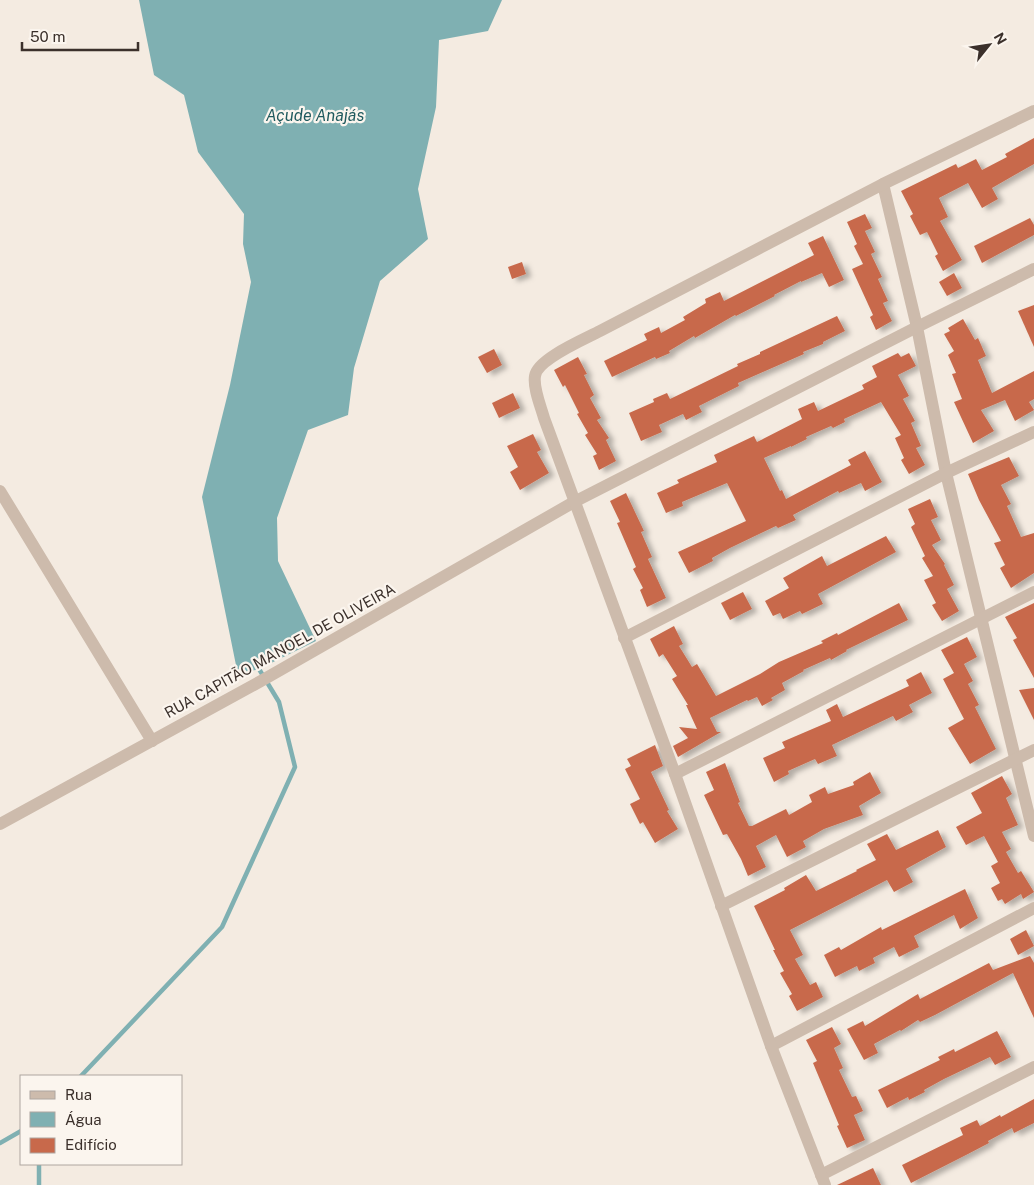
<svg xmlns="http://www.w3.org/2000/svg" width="1034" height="1185" font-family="'Public Sans',sans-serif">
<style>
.water{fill:#7fb0b2}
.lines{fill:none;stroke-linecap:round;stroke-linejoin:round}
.stream{stroke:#7fb0b2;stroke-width:4.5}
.building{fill:#c8694b;filter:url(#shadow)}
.minor{stroke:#cdbbac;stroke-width:12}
.labels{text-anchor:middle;stroke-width:4.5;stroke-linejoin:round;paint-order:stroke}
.street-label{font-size:15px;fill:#3b302b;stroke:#fbf5ee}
.water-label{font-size:16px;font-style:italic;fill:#1f5a5e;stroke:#fbf5ee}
</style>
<defs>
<filter id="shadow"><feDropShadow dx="5.5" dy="3" stdDeviation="2.5" flood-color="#0004"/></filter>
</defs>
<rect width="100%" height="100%" fill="#f4ebe1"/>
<!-- water -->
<polygon class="water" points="139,0 502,0 488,31 439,40 436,107 418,189 428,239 380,281 354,368 348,415 308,430 277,518 278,561 316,641 259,669 238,675 202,497 230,385 251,282 243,244 244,214 198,152 184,95 154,75"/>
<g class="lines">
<!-- stream -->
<g class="stream">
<polyline points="81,1076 222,927 295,767 279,702 259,669"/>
<polyline points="0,1143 21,1131"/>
<polyline points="39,1164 39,1185"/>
</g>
</g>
<!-- building -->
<g class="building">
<polygon points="1034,138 1034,164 992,188 998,199 982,208 968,183 939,198 948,217 940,221 962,260 943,271 935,256 938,254 927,232 920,235 910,216 913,214 901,191 956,164 958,168 976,159 982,170 1007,157 1005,154"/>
<polygon points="865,214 872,228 865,231 875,252 871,254 882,277 878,279 888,301 883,303 892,321 876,330 870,317 873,315 852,269 863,264 854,246 857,244 847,222"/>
<polygon points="1030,218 1034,225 1034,235 982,263 974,246"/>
<polygon points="823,236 844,280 829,287 822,273 801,282 801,281 774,295 775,296 736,316 735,315 695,338 694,336 669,351 670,353 656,359 655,357 612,377 604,361 647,340 644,334 659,327 661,333 685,320 683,317 706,303 705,299 720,292 724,301 814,255 808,243"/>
<polygon points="522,262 526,274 512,279 508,267"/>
<polygon points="954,273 962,288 947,296 939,282"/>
<polygon points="1034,305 1034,347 1018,311"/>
<polygon points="837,316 845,331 823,342 823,344 803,352 804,354 738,383 739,386 699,406 702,412 686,420 683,414 659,425 662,432 641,441 629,413 654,402 653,399 667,393 670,399 697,386 738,366 737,364 760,354 760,352"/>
<polygon points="963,319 975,340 978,338 986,356 978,360 992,393 1034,371 1034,399 1029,402 1034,410 1015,421 1005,400 981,410 994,431 973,443 954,402 962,399 952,374 956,373 948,355 954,351 944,334 950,331 948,328"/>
<polygon points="494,349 502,365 487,373 478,357"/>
<polygon points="898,353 901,357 909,353 916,366 898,375 909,396 903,399 915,421 911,423 921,446 916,448 925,465 909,474 901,460 904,458 895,438 901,435 881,402 844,419 845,422 833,428 831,426 806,437 807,439 791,447 791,446 764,458 780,491 782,490 786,499 851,465 848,460 865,451 882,482 865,491 861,483 839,493 838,491 793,515 796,520 778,528 776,526 730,548 712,558 713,561 689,573 678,552 746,521 727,483 682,502 683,506 666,513 657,493 679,483 677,480 717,462 714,455 754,436 757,442 802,419 798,409 814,402 818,411 864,389 862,385 877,377 872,366"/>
<polygon points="578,357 587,374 584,375 594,395 590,398 601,418 597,420 609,438 606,440 616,461 599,470 593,456 597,454 585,435 588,433 577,414 579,413 565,385 563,387 554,370"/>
<polygon points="513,393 520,408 499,418 492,403"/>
<polygon points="533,434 541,450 537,452 549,473 520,490 510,472 518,467 507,446"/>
<polygon points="1009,457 1019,476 1001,485 1011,504 1007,506 1021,537 1034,533 1034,573 1011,588 1000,568 1005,565 994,543 1001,541 979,500 968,474"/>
<polygon points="626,493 644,531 641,532 652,557 648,559 666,598 647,607 640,590 643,588 633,569 636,567 617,523 620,522 610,501"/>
<polygon points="930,499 938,517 931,520 941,540 932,545 945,564 944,565 954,585 947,589 959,611 942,621 932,605 936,603 924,580 933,576 922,558 925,556 911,527 915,524 908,509"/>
<polygon points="886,536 896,552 818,594 823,604 802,614 800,611 783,619 780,613 773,616 765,601 789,588 783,578 822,556 827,566"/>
<polygon points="743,592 752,609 730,620 721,603"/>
<polygon points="899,603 908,620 846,650 847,651 831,660 830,658 803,670 804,671 782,683 785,690 771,698 773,700 762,706 757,697 748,701 747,700 710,718 717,732 721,732 678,757 673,746 688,738 679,727 697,729 686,705 688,705 672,679 677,676 663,654 659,657 650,639 674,626 683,644 679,646 692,667 697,664 716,696 760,674 779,662 823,643 821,641 837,633 838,635"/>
<polygon points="1034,603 1034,678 1013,640 1017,638 1005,617"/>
<polygon points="967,637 977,657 964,664 973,681 968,684 979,705 975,707 996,749 970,764 948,728 964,719 943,679 954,673 941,650"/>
<polygon points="921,672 932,693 909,705 913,712 896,721 893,716 832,745 837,756 818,764 815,759 788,771 789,774 774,782 763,758 785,748 782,742 831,721 826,710 837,704 843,717 909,686 906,680"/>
<polygon points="1034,688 1034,720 1019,690"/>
<polygon points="655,745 663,766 651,772 669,810 667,811 678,829 655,843 643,822 640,824 630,804 640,799 625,769 631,766 627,759"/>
<polygon points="725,763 740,802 738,803 749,826 752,826 786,809 789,815 812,802 809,795 825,787 828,794 854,785 853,782 870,772 881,793 859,806 863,815 824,829 803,841 806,847 787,857 776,835 756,846 766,867 748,876 741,859 727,834 723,835 704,795 714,790 706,772"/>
<polygon points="1002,776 1012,794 1006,798 1018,825 1002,832 1011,849 1006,852 1018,873 1021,871 1034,892 1023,899 1021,894 1005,904 1002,899 998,901 991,888 1000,883 991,866 998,862 984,836 966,845 956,827 982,813 971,793"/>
<polygon points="938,830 946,847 906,869 913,882 894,892 887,880 790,930 803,955 795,959 810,985 816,982 823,997 797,1011 789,996 792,994 780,973 784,971 773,950 775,950 754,906 785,890 784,888 806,875 816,891 857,871 856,870 876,860 867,844 887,834 896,850"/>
<polygon points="965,889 978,918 960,929 954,915 914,936 919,947 899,957 894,947 873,958 875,963 859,971 857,966 835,977 824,955 839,947 841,950 881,927 882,930"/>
<polygon points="1026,930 1034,946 1018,955 1010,939"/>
<polygon points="1030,956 1034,963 1034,1018 1013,973 935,1015 920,1022 918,1020 901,1031 900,1030 874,1044 878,1053 864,1060 847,1029 863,1021 865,1026 918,994 920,999 989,963 993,970"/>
<polygon points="832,1027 841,1044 834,1048 843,1068 839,1070 852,1097 856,1096 863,1111 854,1115 865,1140 847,1148 837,1126 839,1125 813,1063 817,1061 806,1040"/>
<polygon points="997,1031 1011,1057 995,1065 990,1057 944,1079 924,1090 925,1092 909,1100 908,1097 887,1108 878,1090 940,1060 938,1057 954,1049 955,1052"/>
<polygon points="1034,1099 1034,1123 1014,1133 1012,1128 988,1141 989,1143 968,1154 911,1183 902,1165 963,1135 960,1128 977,1120 980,1126 1000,1115 1001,1117"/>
<polygon points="873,1168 881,1185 837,1185"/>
</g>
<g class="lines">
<!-- minor -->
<g class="minor">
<polyline points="883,184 917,327 946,473 1034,836"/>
<polyline points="0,491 152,741"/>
<polyline points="624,638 946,473 1034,432"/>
<polyline points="675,774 1034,592"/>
<polyline points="0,824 261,681 574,502 917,327 1034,269"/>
<polyline points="721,906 1034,750"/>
<polyline points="771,1046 1034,908"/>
<polyline points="821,1175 1034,1067"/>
<path d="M825,1185L771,1046L675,774L544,418C541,407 533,388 535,376C537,359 585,339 600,331L883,184L1034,111"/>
</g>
</g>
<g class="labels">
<!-- street labels -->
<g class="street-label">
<text transform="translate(280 651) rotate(-29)" y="5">RUA CAPITÃO MANOEL DE OLIVEIRA</text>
</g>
<!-- water labels -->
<g class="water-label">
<text x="315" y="121">Açude Anajás</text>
</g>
</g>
<!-- legend -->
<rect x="20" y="1075" width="162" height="90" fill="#fbf5ee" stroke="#aea6a0"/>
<rect x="30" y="1091" width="25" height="8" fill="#cdbbac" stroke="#aea6a0"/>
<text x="65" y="1100" font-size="15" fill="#3b302b">Rua</text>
<rect x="30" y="1112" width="25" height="15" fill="#7fb0b2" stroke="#aea6a0"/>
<text x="65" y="1125" font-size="15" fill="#3b302b">Água</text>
<rect x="30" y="1138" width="25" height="15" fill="#c8694b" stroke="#aea6a0"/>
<text x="65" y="1150" font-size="15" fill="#3b302b">Edifício</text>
<!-- north arrow -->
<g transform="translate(989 45) rotate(60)" stroke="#fbf5ee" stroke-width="4" paint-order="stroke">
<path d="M0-4L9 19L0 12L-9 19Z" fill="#3b302b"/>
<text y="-8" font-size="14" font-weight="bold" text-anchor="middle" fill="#3b302b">N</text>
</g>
<!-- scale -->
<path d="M22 42v8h116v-8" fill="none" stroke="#3b302b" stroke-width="2.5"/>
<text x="30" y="42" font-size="15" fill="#3b302b" stroke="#fbf5ee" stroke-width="4" paint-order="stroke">50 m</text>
</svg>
